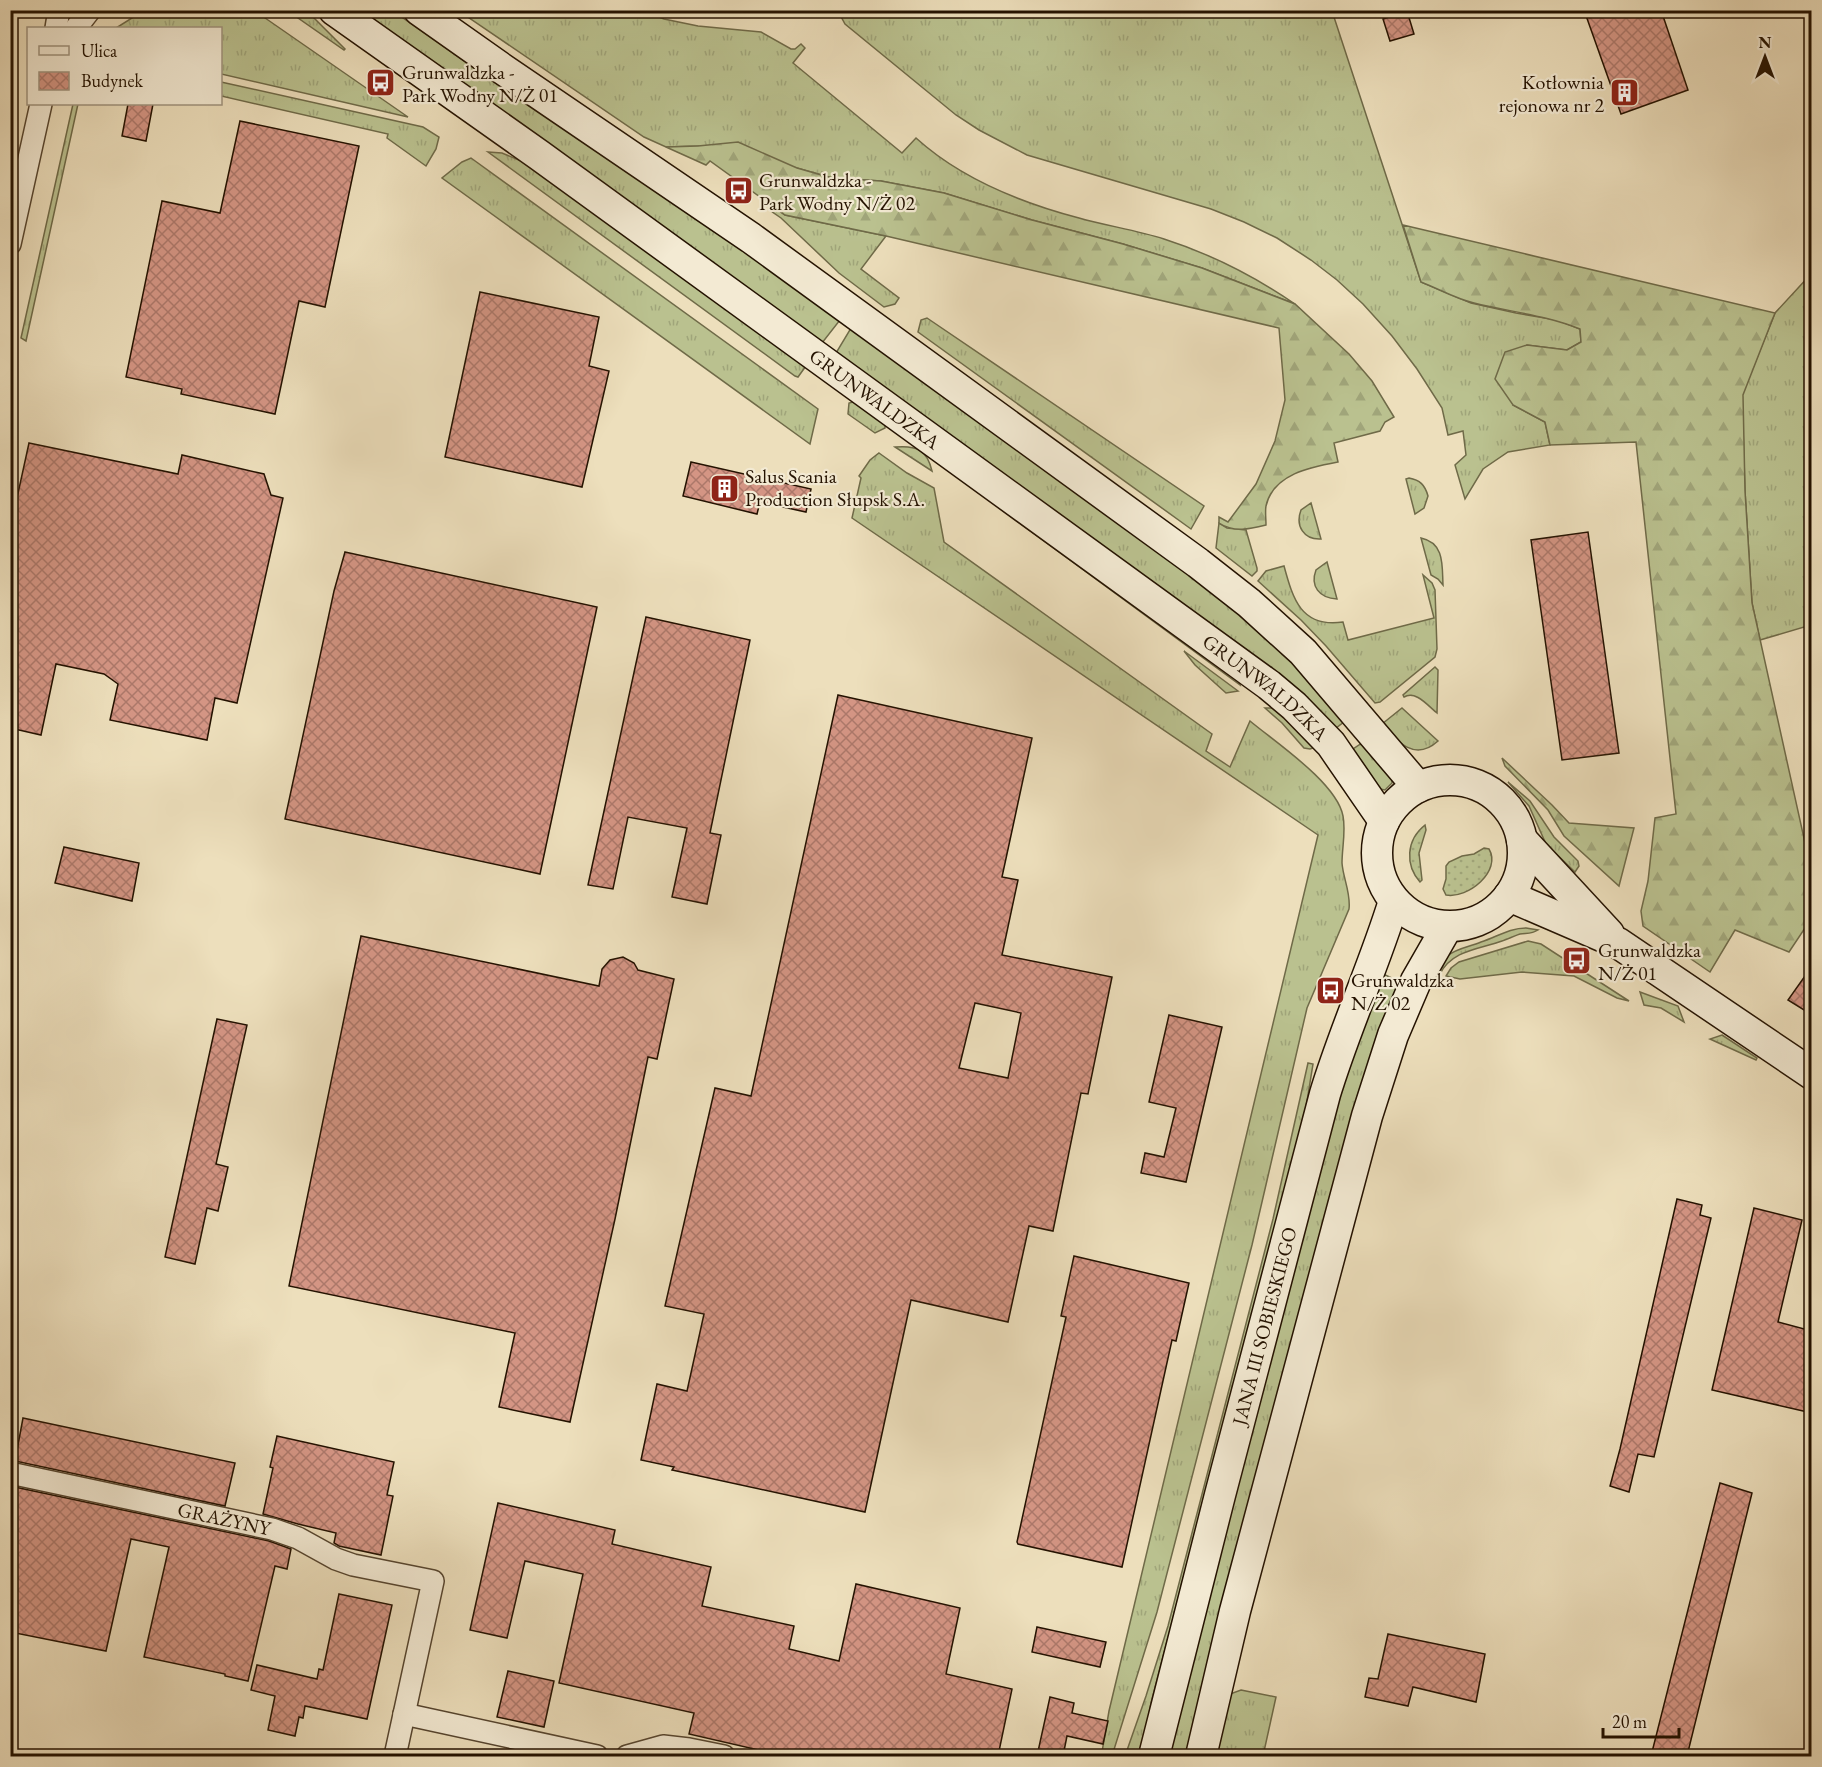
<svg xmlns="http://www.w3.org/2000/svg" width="1822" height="1767" font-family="'EB Garamond',serif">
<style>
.grass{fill:url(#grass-tufts);stroke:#6f6a48;stroke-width:1.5}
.forest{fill:url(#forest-firs);stroke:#6f6a48;stroke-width:1.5}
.garden{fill:url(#garden-dots);stroke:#6f6a48;stroke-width:1.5}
.building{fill:url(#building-cross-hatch);stroke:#241200;stroke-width:1.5;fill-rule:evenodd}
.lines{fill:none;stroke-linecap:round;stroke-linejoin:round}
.street-casing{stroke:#56452f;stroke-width:24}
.secondary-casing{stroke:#241200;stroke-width:33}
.street{stroke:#f3ead3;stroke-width:21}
.secondary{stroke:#f3ead3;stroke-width:30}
.labels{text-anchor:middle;stroke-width:4.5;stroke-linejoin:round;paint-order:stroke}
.poi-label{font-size:20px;fill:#241200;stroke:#f3ead3;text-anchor:start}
.street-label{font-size:20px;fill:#241200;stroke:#f3ead3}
</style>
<defs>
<pattern id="grass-tufts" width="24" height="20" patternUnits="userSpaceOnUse" patternTransform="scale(1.5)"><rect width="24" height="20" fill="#bac18f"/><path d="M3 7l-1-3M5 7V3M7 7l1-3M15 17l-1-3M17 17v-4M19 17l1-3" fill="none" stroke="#a0a57a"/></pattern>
<pattern id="forest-firs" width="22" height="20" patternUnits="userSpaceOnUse" patternTransform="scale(1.5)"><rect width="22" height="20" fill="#bac18f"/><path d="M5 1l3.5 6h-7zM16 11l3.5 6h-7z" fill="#a0a57a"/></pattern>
<pattern id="garden-dots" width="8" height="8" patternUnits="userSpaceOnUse" patternTransform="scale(1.5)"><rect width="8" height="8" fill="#bac18f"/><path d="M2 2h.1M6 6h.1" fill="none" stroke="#a0a57a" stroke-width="1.8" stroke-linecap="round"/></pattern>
<pattern id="building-cross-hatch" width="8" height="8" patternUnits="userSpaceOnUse" patternTransform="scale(1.5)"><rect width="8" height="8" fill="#d49584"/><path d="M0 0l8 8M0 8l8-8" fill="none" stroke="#ac786a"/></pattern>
</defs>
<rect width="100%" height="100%" fill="#eddfbc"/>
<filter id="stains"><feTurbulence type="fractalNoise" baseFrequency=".00333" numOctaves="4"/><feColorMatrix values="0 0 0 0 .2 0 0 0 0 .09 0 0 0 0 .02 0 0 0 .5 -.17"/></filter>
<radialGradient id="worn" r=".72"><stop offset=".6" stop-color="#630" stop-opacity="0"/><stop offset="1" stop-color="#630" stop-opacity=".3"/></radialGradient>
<!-- grass -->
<g class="grass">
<polygon points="243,10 249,14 255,11 408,117 221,74 220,28 116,28 143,11"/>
<polygon points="288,11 307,11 345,49 344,50"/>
<polygon points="357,11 393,11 481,73 687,210 840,320 822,343"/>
<path d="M459,11H644L664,19L698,26L761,32L791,49H795L801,44L805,48L793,63L902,153L916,138C960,178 1022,203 1079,218C1107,226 1136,230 1164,239C1211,254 1254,276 1295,304L1202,268L1123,244L1032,220L944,193L881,181L832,178L797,168L698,146L666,147L644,137Z"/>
<polygon points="838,11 1332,11 1421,282 1471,303 1516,313 1557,320 1580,329 1581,342 1567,350 1527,345 1513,405 1545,422 1550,445 1508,452 1483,469 1465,499 1455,465 1466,455 1463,431 1448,435 1442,408 1417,369 1392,336 1363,304 1337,280 1311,260 1277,238 1244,222 1211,209 1027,155 979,130 956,115 845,24"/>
<polygon points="221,82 423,127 439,137 436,149 426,166 387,138 388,134 221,96"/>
<polygon points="73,104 78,104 26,341 21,338"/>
<polygon points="488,152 502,153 526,163 806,366 798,377 795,376"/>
<polygon points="471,158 818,409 810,444 442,178 462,162"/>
<polygon points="774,207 785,215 886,236 861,269 899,298 895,304 884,307 839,273 781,218 771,211"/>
<polygon points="1811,274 1811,625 1760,640 1752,603 1745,491 1742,395 1775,313"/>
<polygon points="927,318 1204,506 1191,529 918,332 921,320"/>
<polygon points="851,328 1238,611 1302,672 1344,722 1336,728 836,353"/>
<polygon points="853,402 858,403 885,423 885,428 875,433 848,414 849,403"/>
<path d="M895,447C917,445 927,450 932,471Z"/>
<path d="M879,453L907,473L934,488L944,542L1212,734L1206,751L1230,767L1250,721C1275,742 1337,783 1343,816C1346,831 1342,848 1342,863C1343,878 1351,893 1349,909L1307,1008L1252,1245L1157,1612L1112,1756L1105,1755L1102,1752L1109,1711L1318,835L852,518L861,478L859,476L870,460Z"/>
<path d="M1409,478C1420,480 1425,485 1428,496L1424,508L1415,514L1406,479Z"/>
<polygon points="960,479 962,479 1239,681 1240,685"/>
<path d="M1311,503L1321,539C1304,540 1295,526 1301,510Z"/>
<polygon points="1219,523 1227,528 1246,530 1257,568 1257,571 1252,576 1216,548"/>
<path d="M1421,538C1445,543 1442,566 1443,585L1438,579L1431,575Z"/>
<path d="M1327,562L1337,599C1319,598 1310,586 1316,570Z"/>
<path d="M1284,566C1293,599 1301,628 1343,622L1348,640L1434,618L1423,575L1432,583L1435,590L1437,649L1435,657L1380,702L1375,703L1326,646L1301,620L1258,581L1266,571Z"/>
<polygon points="1184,651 1238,691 1226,693 1195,665"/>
<path d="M1435,667L1438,670L1437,713C1428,706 1416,690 1404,697L1403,695Z"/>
<polygon points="1265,708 1274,708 1279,710 1316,747 1310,749 1304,748 1282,723"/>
<path d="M1402,708L1438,741C1415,762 1397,742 1382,724Z"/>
<polygon points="1362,743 1392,780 1392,783 1385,790 1380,789 1353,749"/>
<polygon points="1508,782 1530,801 1554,837 1578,861 1579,866 1575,872 1546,844 1529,806"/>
<path d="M1526,928L1538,930C1532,934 1527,933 1520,934C1514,936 1508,939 1502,941C1480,949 1452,950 1440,974L1435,971C1439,966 1442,960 1447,956C1457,948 1469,947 1481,942C1497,937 1509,928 1526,928Z"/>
<polygon points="1528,941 1541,944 1629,1001 1617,998 1574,976 1522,972 1460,979 1446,976 1451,968 1459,962"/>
<polygon points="1383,974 1400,982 1358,1094 1186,1756 1169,1756 1177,1716 1342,1084"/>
<polygon points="1640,992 1678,1006 1684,1022 1661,1008 1644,1005"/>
<polygon points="1722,1035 1757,1058 1756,1060 1710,1039"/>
<polygon points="1308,1063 1313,1064 1306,1107 1151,1703 1141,1756 1125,1756 1146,1696 1168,1626 1273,1219"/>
<polygon points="1241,1690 1276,1697 1263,1756 1215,1756 1230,1694"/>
</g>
<!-- forest -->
<g class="forest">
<path d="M738,142L797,168L832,178L881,181L944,193L1032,220L1123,244L1202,268L1295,304L1349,354L1372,381L1394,417L1385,422L1380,431L1334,443L1338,462C1311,467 1273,474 1266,506C1265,511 1266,519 1266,525C1250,529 1234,533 1219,523V517L1228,522L1256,484L1275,441L1285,400L1279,328L886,236L785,215L710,161L706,165L666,147L698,146Z"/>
<path d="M1403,225L1775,313L1743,395L1745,491L1752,603L1809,861L1811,864V919L1789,952L1735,930L1710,972L1643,926L1641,911L1648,881L1655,818L1676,814L1636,442L1550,445L1545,422L1513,405L1495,379L1505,352L1527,345L1567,350L1581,342L1580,329C1546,315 1510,312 1474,303C1456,299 1439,289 1421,282Z"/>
<polygon points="1502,758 1552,805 1569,823 1634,828 1619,886 1564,836 1548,810 1505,766"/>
</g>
<!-- garden -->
<g class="garden">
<path d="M1425,825L1426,830L1419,853L1422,880L1420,882C1405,865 1406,840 1425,825Z"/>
<path d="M1484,848L1489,849C1502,871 1468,899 1446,895L1443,889L1446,879V866L1449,862L1462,856L1474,854Z"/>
</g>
<!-- building -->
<g class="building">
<polygon points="1584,10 1661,10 1688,90 1621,114"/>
<polygon points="1407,11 1414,34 1390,41 1383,19"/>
<polygon points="128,104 153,104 146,141 122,136"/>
<polygon points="240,121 359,146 325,307 299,301 275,414 181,394 182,389 126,377 162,201 220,213"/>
<polygon points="480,292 599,317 589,366 609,371 582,487 445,457"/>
<polygon points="29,443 178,474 182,455 264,474 271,495 283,498 237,703 215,698 207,740 110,720 118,684 104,674 56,664 41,735 10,728 10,530"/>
<polygon points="691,462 811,489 806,512 760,502 757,514 683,496"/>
<polygon points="1588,532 1619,753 1562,760 1531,540"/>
<polygon points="345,552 597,607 540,874 285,819 334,591"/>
<polygon points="646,617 750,640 710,833 721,835 707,904 672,897 687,828 628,817 613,889 588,885"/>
<path d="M838,695L1032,738L1002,877L1018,880L1002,955L1112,977L1088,1094L1081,1093L1053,1231L1029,1226L1008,1322L911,1300L865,1512L672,1470L674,1467L641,1460L657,1384L687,1391L704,1314L665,1306L715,1088L751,1096ZM975,1003L1021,1013L1008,1078L959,1068Z"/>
<polygon points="64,847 139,863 132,901 55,883"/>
<polygon points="361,936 599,986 602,969 610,960 623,957 634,963 638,970 674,979 657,1059 648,1057 615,1219 570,1422 499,1407 515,1333 289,1286"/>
<polygon points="1812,966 1812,1015 1788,1000"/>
<polygon points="1169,1015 1222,1027 1186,1182 1141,1173 1145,1153 1164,1157 1176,1108 1149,1102"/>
<polygon points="217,1019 247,1025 216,1164 228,1167 218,1211 207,1208 195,1264 165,1257"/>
<polygon points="1677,1199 1702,1205 1700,1215 1711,1218 1654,1457 1638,1454 1629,1492 1610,1486 1620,1449"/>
<polygon points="1754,1208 1802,1220 1778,1322 1812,1331 1812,1413 1712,1390"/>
<polygon points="1074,1256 1189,1283 1176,1341 1172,1340 1122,1567 1018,1544 1017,1542 1066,1317 1061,1316"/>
<polygon points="23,1418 235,1463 225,1506 15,1461"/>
<polygon points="277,1436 394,1462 387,1495 393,1496 381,1555 339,1546 334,1543 336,1533 298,1524 263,1514 273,1468 270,1467"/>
<polygon points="1720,1483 1752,1493 1687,1756 1651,1756"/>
<polygon points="10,1486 269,1541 291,1549 287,1569 275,1566 248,1681 225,1676 225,1674 144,1657 169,1547 131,1539 106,1651 10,1632"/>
<polygon points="498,1503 615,1530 612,1544 711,1567 702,1606 794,1626 789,1649 818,1656 839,1661 856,1584 960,1608 946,1674 1012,1689 998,1756 785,1756 689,1734 694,1713 559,1683 583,1574 525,1561 507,1638 470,1630"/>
<polygon points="339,1594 392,1605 367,1719 305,1706 303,1718 299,1717 295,1736 268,1730 275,1696 251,1690 257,1665 317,1679 319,1669 323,1670"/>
<polygon points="1037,1627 1106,1642 1100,1667 1032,1652"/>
<polygon points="1388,1634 1485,1654 1476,1702 1413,1687 1408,1706 1365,1697 1369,1678 1378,1679"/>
<polygon points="508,1671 554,1681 544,1727 497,1717"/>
<polygon points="1050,1697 1074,1703 1072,1713 1108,1721 1103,1744 1067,1736 1063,1756 1037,1756"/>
</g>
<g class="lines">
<defs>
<g id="street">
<polyline points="56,28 59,10"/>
<polyline points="76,28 90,10"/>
<polyline points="10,244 41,104"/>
<path id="s1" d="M10,1473L272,1529L298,1538L336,1559L353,1565L433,1581L395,1756"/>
<polyline points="404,1714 597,1756"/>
<polyline points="627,1756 663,1746 689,1749 724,1756"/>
</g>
<g id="secondary">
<path id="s2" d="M334,10L539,155L1269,685L1294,706L1331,744L1384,821"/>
<polyline points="419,10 504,70 751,238 1198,563 1249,603 1303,652 1418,787"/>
<circle cx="1450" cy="853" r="73"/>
<polyline points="1522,840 1609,934"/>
<polyline points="1509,896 1618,943 1812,1074"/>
<path id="s3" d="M1154,1756L1220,1495L1325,1094C1345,1028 1374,966 1394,901"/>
<polyline points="1201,1756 1235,1611 1367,1116 1393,1035 1416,981 1447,927"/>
</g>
</defs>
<!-- street casing -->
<use href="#street" class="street-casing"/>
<!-- secondary casing -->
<use href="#secondary" class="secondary-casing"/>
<!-- street -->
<use href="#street" class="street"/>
<!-- secondary -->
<use href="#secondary" class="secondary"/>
</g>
<!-- icons -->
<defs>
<symbol id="bus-square" viewBox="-11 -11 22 22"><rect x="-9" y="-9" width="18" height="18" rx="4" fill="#8f2418" stroke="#f3ead3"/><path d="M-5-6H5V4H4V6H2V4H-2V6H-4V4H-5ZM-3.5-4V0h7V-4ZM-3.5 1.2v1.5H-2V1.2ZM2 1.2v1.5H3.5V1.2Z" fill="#fff"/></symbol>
<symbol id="building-square" viewBox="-11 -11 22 22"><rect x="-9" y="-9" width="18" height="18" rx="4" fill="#8f2418" stroke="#f3ead3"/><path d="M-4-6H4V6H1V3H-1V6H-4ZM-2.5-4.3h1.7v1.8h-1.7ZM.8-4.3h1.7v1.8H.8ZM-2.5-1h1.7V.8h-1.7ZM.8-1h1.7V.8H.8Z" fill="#fff"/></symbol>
</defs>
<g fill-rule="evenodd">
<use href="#bus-square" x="364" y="66" width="33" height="33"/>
<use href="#building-square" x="1608" y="76" width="33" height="33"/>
<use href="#bus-square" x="722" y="174" width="33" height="33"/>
<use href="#building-square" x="708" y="472" width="33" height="33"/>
<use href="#bus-square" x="1560" y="944" width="33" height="33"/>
<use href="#bus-square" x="1314" y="974" width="33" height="33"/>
</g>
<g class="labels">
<!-- poi labels -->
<g class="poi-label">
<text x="402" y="79">Grunwaldzka -<tspan x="402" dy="23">Park Wodny N/Ż 01</tspan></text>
<text x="1604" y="89" text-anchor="end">Kotłownia<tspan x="1604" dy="23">rejonowa nr 2</tspan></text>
<text x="759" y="187">Grunwaldzka -<tspan x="759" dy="23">Park Wodny N/Ż 02</tspan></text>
<text x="745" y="483">Salus Scania<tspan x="745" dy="23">Production Słupsk S.A.</tspan></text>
<text x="1598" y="957">Grunwaldzka<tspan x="1598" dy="23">N/Ż 01</tspan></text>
<text x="1351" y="987">Grunwaldzka<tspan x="1351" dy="23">N/Ż 02</tspan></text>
</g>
<!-- street labels -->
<g class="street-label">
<text dy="7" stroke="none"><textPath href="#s2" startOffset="666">GRUNWALDZKA</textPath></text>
<text dy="7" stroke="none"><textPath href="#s2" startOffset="1152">GRUNWALDZKA</textPath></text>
<text dy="7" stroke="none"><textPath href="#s3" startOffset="444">JANA III SOBIESKIEGO</textPath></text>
<text dy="7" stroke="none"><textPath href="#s1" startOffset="219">GRAŻYNY</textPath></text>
</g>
</g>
<!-- margin -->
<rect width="1822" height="1767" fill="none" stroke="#eddfbc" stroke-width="36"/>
<rect x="12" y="12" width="1798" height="1743" fill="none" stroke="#241200" stroke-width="3"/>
<rect x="18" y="18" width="1786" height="1731" fill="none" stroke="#241200" stroke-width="1.5"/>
<!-- legend -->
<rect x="27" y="27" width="195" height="78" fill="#f3ead3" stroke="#a0947f" stroke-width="1.5"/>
<rect x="39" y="46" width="30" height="9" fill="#f3ead3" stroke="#a0947f" stroke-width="1.5"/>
<text x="81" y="57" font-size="18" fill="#241200">Ulica</text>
<rect x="39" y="72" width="30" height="18" fill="url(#building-cross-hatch)" stroke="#a0947f" stroke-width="1.5"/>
<text x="81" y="87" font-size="18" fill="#241200">Budynek</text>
<!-- north arrow -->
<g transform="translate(1765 57)" stroke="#f3ead3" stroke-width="4.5" paint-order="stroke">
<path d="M0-4.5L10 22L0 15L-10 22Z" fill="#241200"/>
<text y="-9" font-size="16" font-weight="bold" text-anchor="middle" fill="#241200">N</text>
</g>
<!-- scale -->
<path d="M1603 1728v9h76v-9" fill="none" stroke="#241200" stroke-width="3"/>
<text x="1612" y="1728" font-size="18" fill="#241200" stroke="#f3ead3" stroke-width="4.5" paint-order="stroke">20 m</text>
<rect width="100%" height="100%" filter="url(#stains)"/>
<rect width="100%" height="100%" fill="url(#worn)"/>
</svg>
